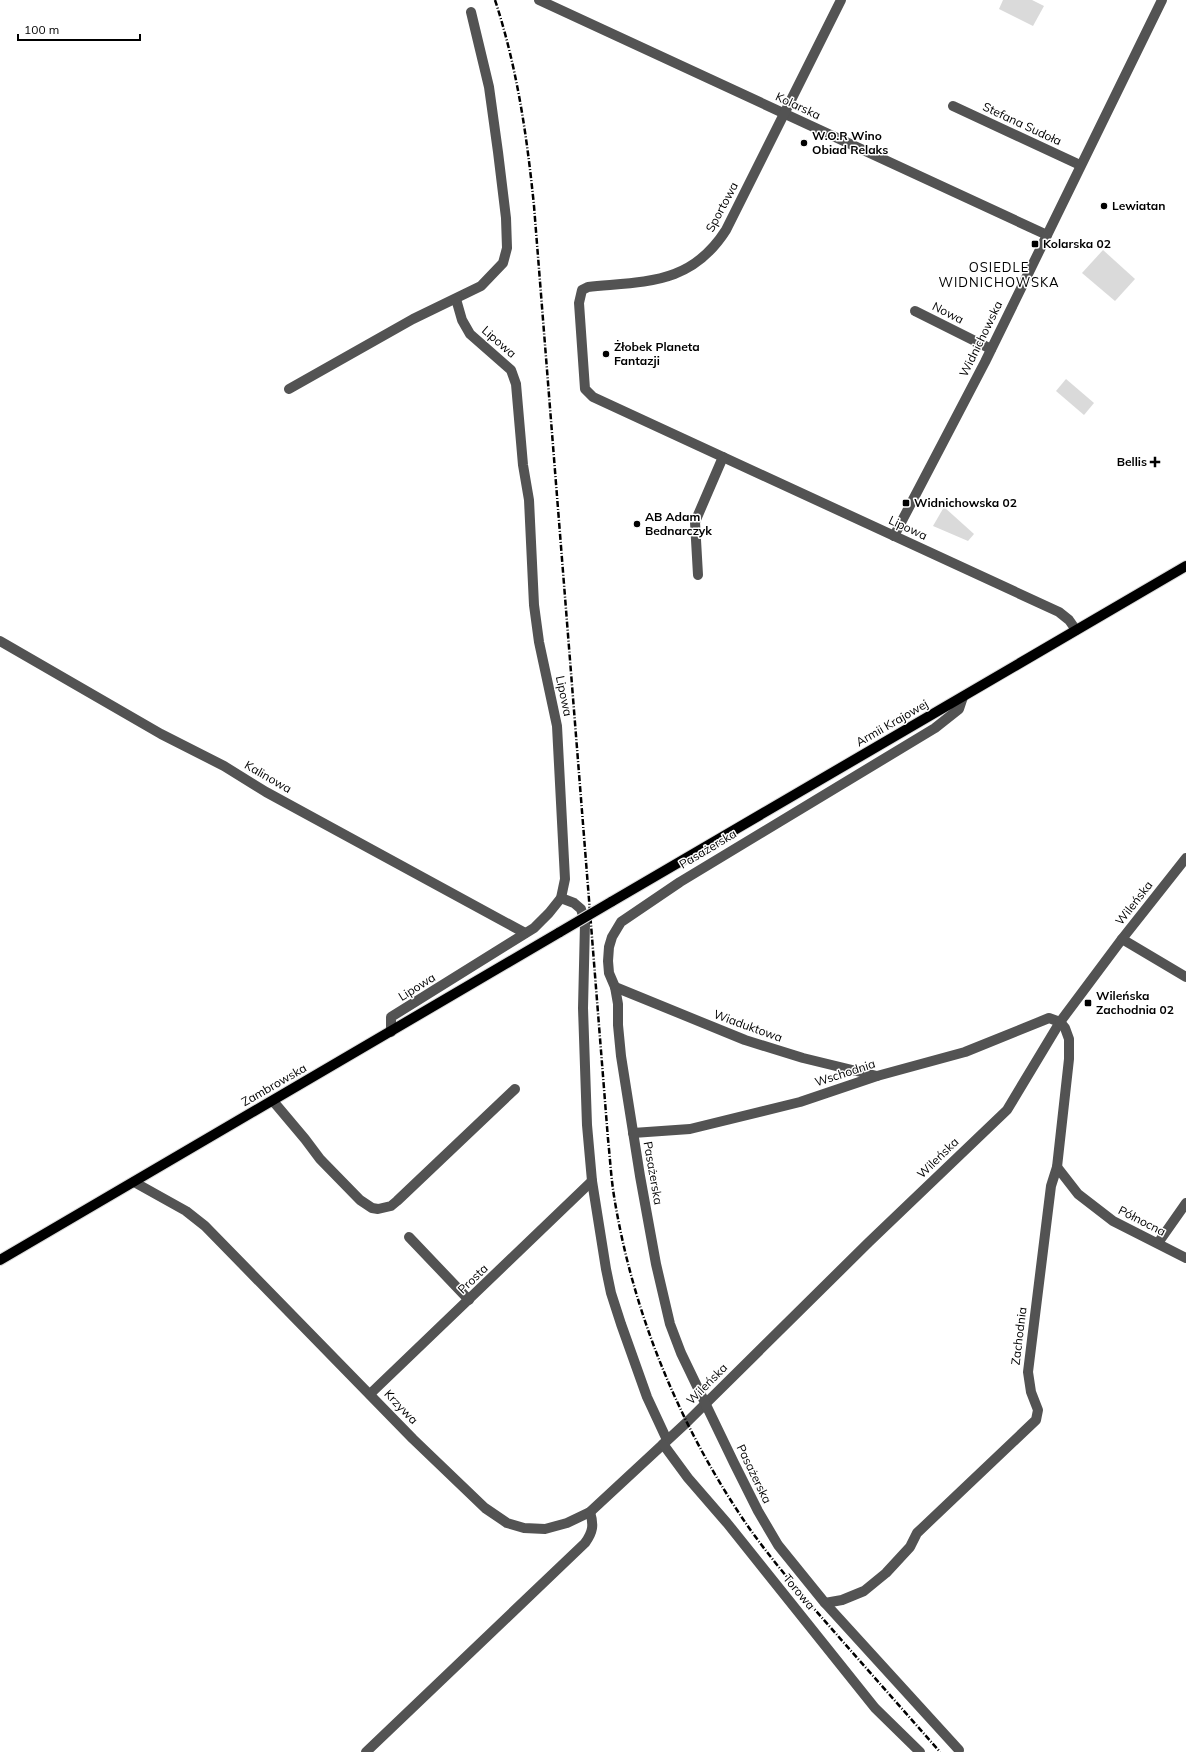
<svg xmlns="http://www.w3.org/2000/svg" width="1186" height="1752" font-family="Mulish,sans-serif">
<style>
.green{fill:#dadada}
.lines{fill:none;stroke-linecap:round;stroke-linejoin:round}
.major-casing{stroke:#dbdbdb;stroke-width:12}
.minor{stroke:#535353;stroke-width:10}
.major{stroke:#000;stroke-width:10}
.rail{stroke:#000;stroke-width:2.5;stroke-dasharray:6 2 1 2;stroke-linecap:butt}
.major-bridge-casing{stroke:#dbdbdb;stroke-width:12;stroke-linecap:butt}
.major-bridge{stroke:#000;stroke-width:10}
.poi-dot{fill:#000;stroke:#fff;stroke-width:1.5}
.labels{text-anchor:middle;stroke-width:3;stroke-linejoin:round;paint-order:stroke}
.street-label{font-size:12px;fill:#000;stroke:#fff}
.poi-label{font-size:12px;font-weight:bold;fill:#000;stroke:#fff;text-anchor:start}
.neighbourhood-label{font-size:13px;letter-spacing:1px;fill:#000;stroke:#fff}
</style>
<rect width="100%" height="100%" fill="#fff"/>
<!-- green -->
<g class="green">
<polygon points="1003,0 1032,0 1044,6 1033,26 999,9"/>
<polygon points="1103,250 1135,279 1115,301 1082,273"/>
<polygon points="1066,379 1094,403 1084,415 1056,391"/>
<polygon points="944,507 974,534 968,541 933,526"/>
</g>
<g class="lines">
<defs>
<g id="major">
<polyline points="611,902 1186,566"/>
<polyline points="0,1260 560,932"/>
</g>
</defs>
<!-- major casing -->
<use href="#major" class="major-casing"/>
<!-- minor -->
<g class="minor">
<polyline points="539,0 1047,235"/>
<path d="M841,0L726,230C691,285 646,281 588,287L582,290L579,303L585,389L593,397L1059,612L1069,620L1076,630"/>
<polyline points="953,106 1080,165"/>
<polyline points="915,311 991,349"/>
<polyline points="289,389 413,319 481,286 503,263 507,248 506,218 498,152 489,87 471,12"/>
<polyline points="894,536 985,362 1162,0"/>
<polyline points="698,575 695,522 723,457"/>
<polyline points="0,641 161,734 224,766 266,792 525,933"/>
<polyline points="561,898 574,903 581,909 585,923 583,1008 587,1125 592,1181 606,1269 611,1293 621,1324 647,1397 667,1440"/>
<polyline points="1122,939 1186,977"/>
<polyline points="615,987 745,1040 803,1058 877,1076"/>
<polyline points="391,1032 391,1017 534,928 549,913 561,898 565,879 557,726 539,642 534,605 529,500 523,465 516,384 511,370 470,334 462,320 456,299"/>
<polyline points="273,1101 305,1139 320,1159 360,1200 372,1208 378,1209 391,1206 397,1201 515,1089"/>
<polyline points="633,1133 690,1129 800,1102 877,1076 965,1052 1049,1018 1060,1022"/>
<polyline points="1057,1167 1078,1194 1113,1221 1186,1258"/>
<polyline points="134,1182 186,1211 205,1226 413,1439 485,1508 507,1523 524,1528 545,1529 567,1523 590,1512 686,1423 869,1242 1007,1110 1060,1022 1122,939 1186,858"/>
<polyline points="409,1237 469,1300"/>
<polyline points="1158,1243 1186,1203"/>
<polyline points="370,1394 592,1181"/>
<polyline points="663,1444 688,1478 727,1523 875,1708 920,1752"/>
<polyline points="825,1603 842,1600 864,1591 886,1573 910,1547 917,1533 1036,1420 1038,1410 1031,1392 1028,1372 1051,1186 1057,1167 1069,1059 1069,1039 1065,1028 1060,1022"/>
<polyline points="959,1750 825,1603 778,1545 758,1511 734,1463 681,1353 670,1324 656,1264 640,1176 621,1056 618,1025 618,1004 615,987 609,973 608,961 609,947 612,937 621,922 680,882 935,728 959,709 963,697"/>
<path d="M366,1752L585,1543C593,1532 594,1525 590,1512"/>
</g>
<!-- major -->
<use href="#major" class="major"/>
<!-- rail -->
<path class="rail" d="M495,0C517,67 527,136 534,206L608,1139C610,1158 611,1177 614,1196C632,1308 675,1415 737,1510C766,1555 803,1596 838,1636C872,1675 906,1713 940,1752"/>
<defs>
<polyline id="major-bridge" points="560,932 611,902"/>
</defs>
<!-- major-bridge casing -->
<use href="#major-bridge" class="major-bridge-casing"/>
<!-- major-bridge -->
<use href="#major-bridge" class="major-bridge"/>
</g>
<!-- markers -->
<g class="poi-dot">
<circle cx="804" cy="143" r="4"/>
<circle cx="1104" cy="206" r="4"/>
<rect x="1031" y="240" width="8" height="8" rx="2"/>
<circle cx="606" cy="354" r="4"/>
<path d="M1153 456h4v4h4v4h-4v4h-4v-4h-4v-4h4z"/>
<rect x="902" y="499" width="8" height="8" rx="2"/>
<circle cx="637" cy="524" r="4"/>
<rect x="1084" y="999" width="8" height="8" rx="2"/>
</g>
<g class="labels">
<!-- street labels -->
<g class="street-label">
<text transform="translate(798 106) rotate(25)" y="4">Kolarska</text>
<text transform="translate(1022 124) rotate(25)" y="4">Stefana Sudoła</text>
<text transform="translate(722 207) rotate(-62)" y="4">Sportowa</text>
<text transform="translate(948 313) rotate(27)" y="4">Nowa</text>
<text transform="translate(981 339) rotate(-64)" y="4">Widnichowska</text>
<text transform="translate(499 342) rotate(41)" y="4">Lipowa</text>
<text transform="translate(908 528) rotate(25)" y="4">Lipowa</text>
<text transform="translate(564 696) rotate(78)" y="4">Lipowa</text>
<text transform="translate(892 723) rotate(-30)" y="4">Armii Krajowej</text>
<text transform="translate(268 777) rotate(30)" y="4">Kalinowa</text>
<text transform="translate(708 849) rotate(-31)" y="4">Pasażerska</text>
<text transform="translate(1134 903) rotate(-52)" y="4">Wileńska</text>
<text transform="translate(417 987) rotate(-32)" y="4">Lipowa</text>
<text transform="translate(748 1026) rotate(20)" y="4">Wiaduktowa</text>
<text transform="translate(845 1073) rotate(-18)" y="4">Wschodnia</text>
<text transform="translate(274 1085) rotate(-30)" y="4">Zambrowska</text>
<text transform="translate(938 1158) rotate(-44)" y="4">Wileńska</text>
<text transform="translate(653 1173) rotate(80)" y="4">Pasażerska</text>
<text transform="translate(1142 1221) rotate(27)" y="4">Północna</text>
<text transform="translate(473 1279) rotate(-44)" y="4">Prosta</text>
<text transform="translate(1019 1336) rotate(-83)" y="4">Zachodnia</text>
<text transform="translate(707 1384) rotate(-45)" y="4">Wileńska</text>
<text transform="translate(401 1407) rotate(46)" y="4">Krzywa</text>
<text transform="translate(754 1474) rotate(64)" y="4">Pasażerska</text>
<text transform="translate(799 1592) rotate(50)" y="4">Torowa</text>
</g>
<!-- poi labels -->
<g class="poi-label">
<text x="812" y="140">W.O.R Wino<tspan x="812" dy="14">Obiad Relaks</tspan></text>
<text x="1112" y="210">Lewiatan</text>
<text x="1043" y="248">Kolarska 02</text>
<text x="614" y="351">Żłobek Planeta<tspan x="614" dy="14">Fantazji</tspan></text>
<text x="1147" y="466" text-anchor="end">Bellis</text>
<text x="914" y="507">Widnichowska 02</text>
<text x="645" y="521">AB Adam<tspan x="645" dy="14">Bednarczyk</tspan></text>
<text x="1096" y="1000">Wileńska<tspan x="1096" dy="14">Zachodnia 02</tspan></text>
</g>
<!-- neighbourhood labels -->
<g class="neighbourhood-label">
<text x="999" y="272">OSIEDLE<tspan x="999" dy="15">WIDNICHOWSKA</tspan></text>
</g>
</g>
<!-- scale -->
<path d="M18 34v6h122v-6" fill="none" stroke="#000000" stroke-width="2"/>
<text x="24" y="34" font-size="12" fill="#000000" stroke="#ffffff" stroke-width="3" paint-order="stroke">100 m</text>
</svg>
